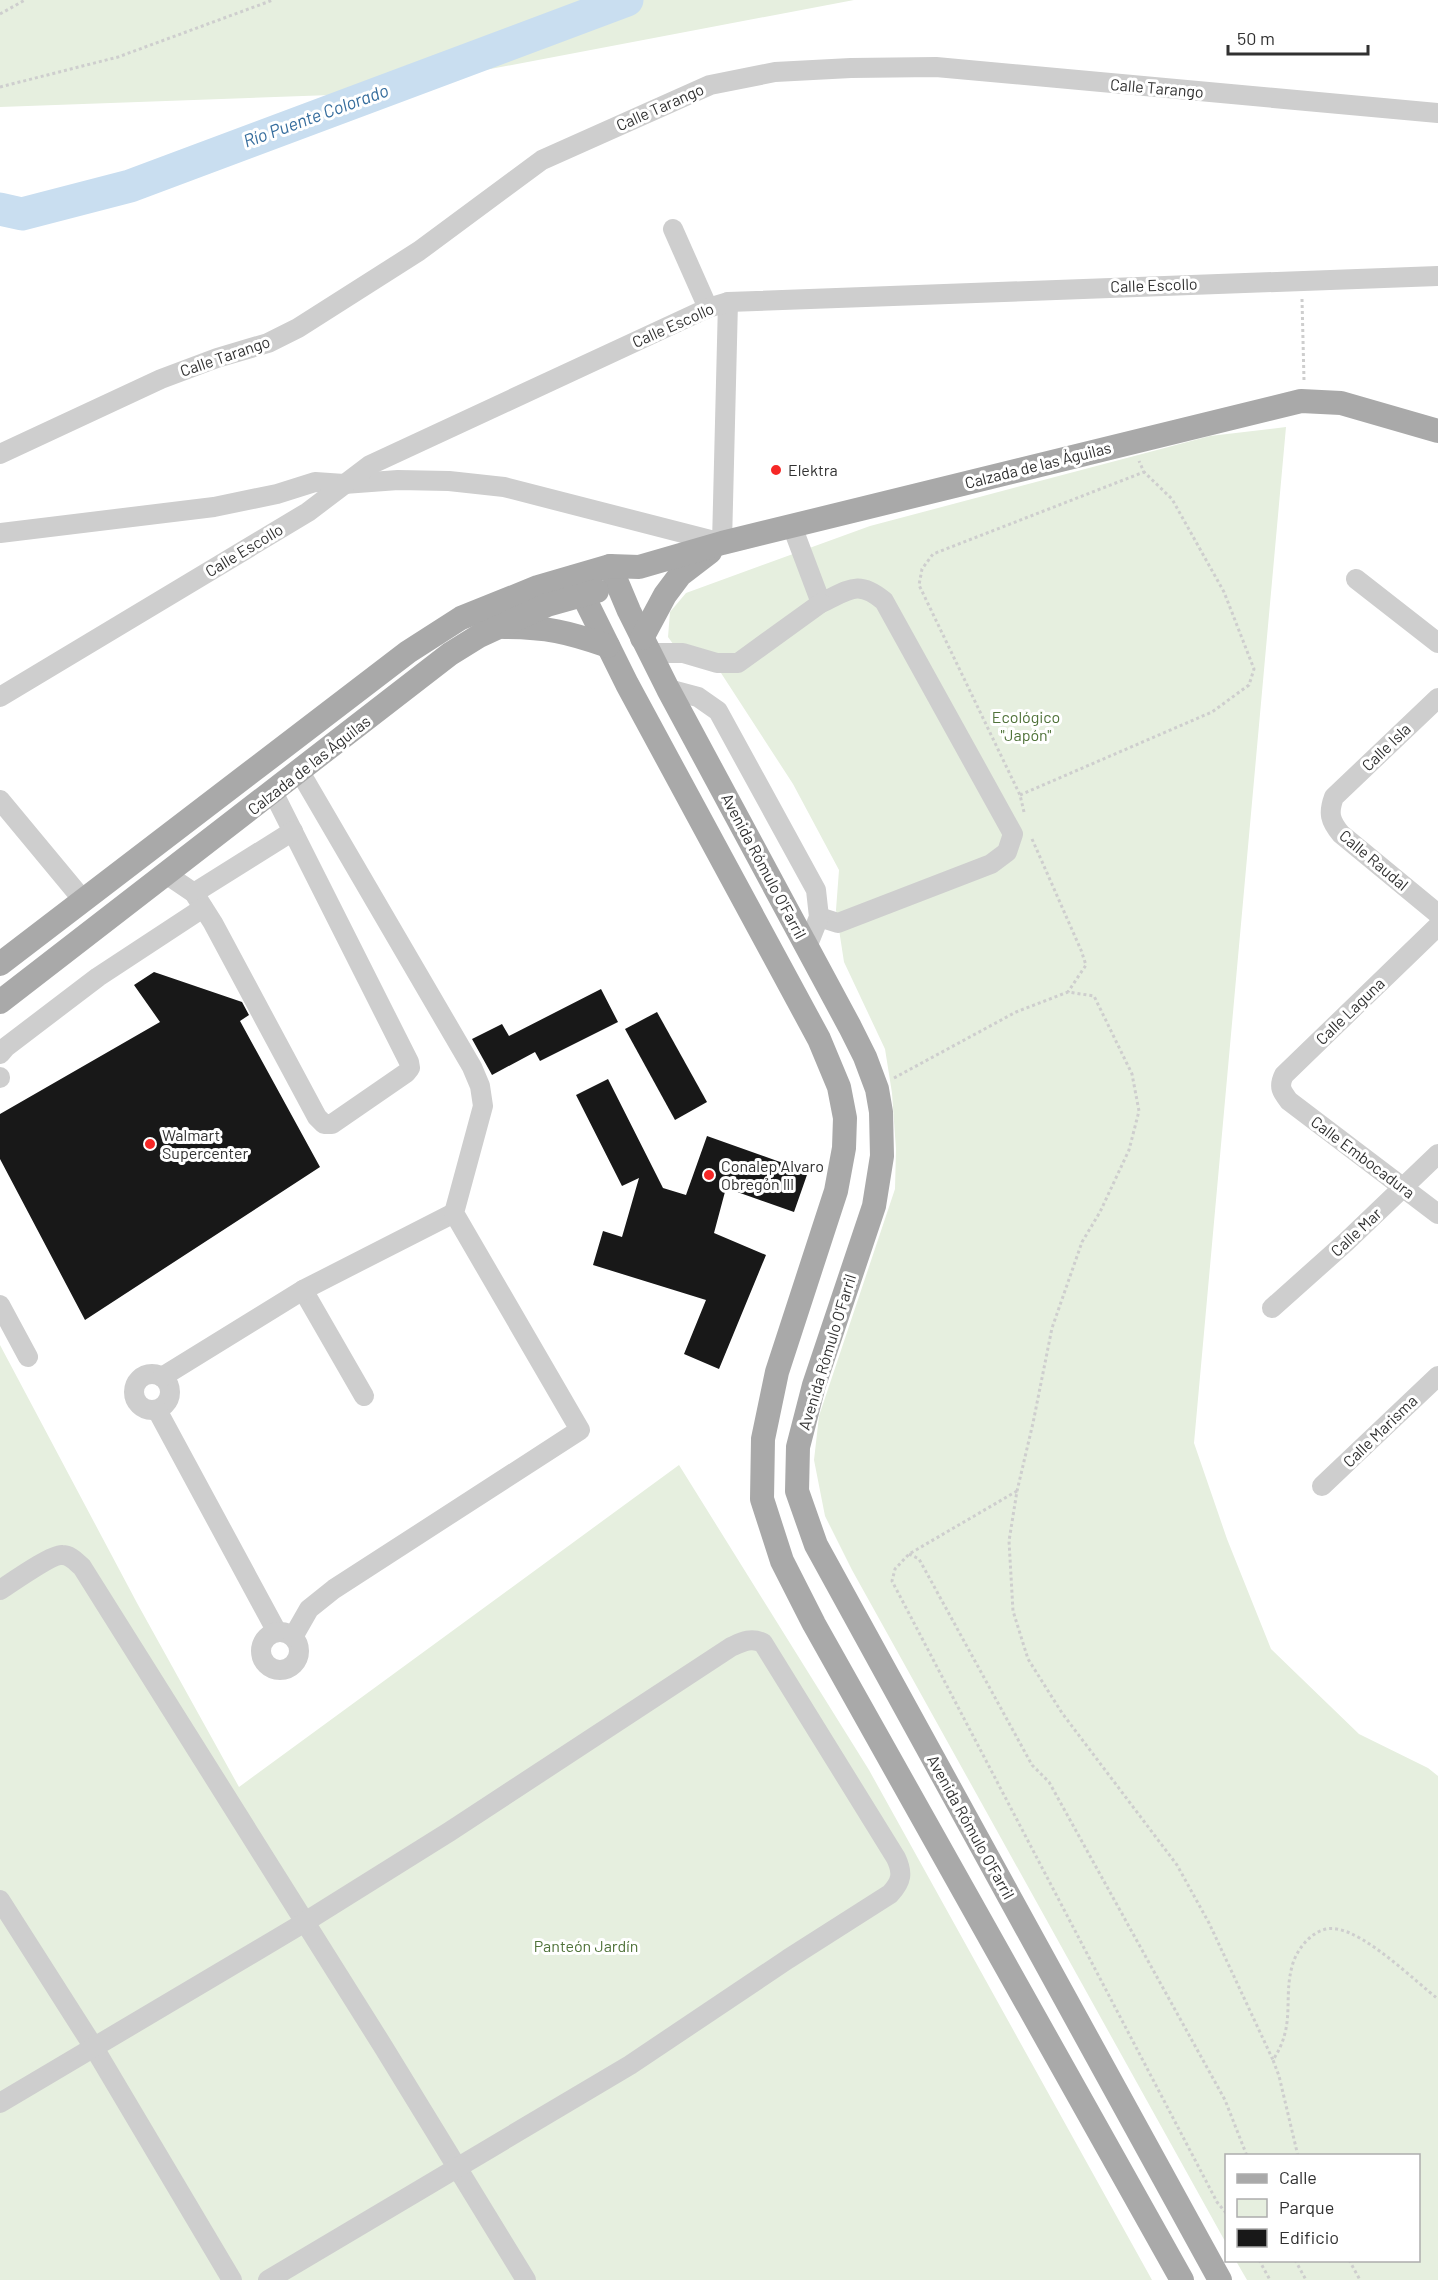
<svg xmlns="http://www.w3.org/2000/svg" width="1438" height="2280" font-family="Barlow,sans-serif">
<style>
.green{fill:#e6efdf}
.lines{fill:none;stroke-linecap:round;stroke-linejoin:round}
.river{stroke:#c9def0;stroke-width:33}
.building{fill:#181818}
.path{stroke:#cecece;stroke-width:3;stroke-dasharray:3 3;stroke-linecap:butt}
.minor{stroke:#cecece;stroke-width:20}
.major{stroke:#a9a9a9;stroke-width:24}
.poi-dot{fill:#f62726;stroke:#fff;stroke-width:2}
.labels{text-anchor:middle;stroke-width:6;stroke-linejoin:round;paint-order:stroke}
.street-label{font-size:16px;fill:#313131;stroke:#fff}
.poi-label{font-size:16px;fill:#313131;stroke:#fff;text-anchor:start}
.park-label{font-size:16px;fill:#4f7239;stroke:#fff}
.water-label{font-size:18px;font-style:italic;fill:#366d9d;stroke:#fff}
</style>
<rect width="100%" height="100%" fill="#fff"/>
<!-- green -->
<g class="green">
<polygon points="0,0 854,0 359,94 0,107"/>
<polygon points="1286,427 1194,1443 1227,1539 1271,1649 1359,1734 1428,1768 1438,1776 1438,2280 1247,2280 1236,2261 1418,2260 1418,2156 1226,2156 1226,2243 852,1570 825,1516 814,1460 819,1416 895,1189 896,1149 892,1093 885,1049 844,962 836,910 839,870 793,784 721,673 684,659 668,637 670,612 686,593 870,526 1210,436"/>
<polygon points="0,1345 137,1603 239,1787 679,1465 869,1770 1152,2280 0,2280"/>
</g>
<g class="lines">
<!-- river -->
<polyline class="river" points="0,209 22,214 130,186 627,0"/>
</g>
<!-- building -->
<g class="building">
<polygon points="154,972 242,1002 249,1015 240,1021 320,1167 85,1320 0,1159 0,1114 160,1022 134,985"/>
<polygon points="601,989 618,1022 540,1061 535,1052 492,1075 472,1039 502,1024 509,1036"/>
<polygon points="657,1012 707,1102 675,1120 625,1029"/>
<polygon points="608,1079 663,1188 686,1195 707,1136 808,1172 794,1212 726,1188 714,1233 766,1255 719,1369 684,1354 706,1300 593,1265 603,1231 622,1237 639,1178 622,1186 576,1095"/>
</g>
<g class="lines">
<!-- path -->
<g class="path">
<polyline points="0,14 25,0"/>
<polyline points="0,87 118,57 273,0"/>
<polyline points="1302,299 1304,380"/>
<polyline points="1020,795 1212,712 1249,685 1254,669 1224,592 1172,499 1144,472"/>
<polyline points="1024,812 1020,795 919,585 922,569 933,554 1144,472 1139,461"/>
<polyline points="1032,839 1081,950 1086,965 1068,992"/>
<polyline points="894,1078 1016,1012 1068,992 1094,996 1132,1074 1139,1111 1129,1150 1100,1212 1082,1242 1052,1328 1033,1423 1017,1491 1009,1541 1013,1611 1028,1659 1062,1713 1177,1865 1209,1923 1273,2060"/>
<polyline points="1017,1491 909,1554 895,1569 892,1581 1217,2202 1226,2213"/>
<polyline points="909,1554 919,1559 1032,1765 1049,1782 1225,2100 1247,2156"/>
<path d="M1298,2156L1279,2076L1273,2060C1297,2023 1282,1999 1293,1963C1299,1945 1317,1925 1337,1929C1367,1934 1414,1980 1438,1999"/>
<polyline points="1259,2260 1270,2280"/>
<polyline points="1295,2260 1306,2280"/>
<polyline points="1349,2260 1360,2280"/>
</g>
<!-- minor -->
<g class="minor">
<polyline points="673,229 708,308"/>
<polyline points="0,454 161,379 217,358 268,343 298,328 419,251 542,160 710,85 775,72 851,68 936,67 1438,113"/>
<path d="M792,526L821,603C849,590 858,579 884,601L1013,834L1007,852L991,864L838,923L819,917"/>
<polyline points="0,533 214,507 277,494 315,482 344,484 398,480 449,481 504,487 722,543 728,302"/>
<polyline points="1356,579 1438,643"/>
<polyline points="650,653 683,653 717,663 738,663 821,603"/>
<polyline points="668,689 698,697 718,711 816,890 819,917 807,947"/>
<polyline points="0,697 308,512 370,465 708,308 728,302 1438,276"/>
<path d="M1438,698L1334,797C1328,813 1330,821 1341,834L1438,914"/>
<polyline points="0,800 83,900"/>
<polyline points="166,874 194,893 213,923 317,1117 324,1124 332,1124 406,1073 410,1068 409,1062 273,792"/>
<polyline points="194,893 293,831"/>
<path d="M1438,926L1284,1075C1278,1087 1282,1092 1289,1101L1438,1214"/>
<polyline points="0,1054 6,1047 98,977 203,908"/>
<polyline points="0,1077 0,1078"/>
<polyline points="303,1290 364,1396"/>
<polyline points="0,1305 28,1357"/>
<polyline points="1272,1308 1346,1242 1438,1154"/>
<circle cx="152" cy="1392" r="18"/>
<polyline points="162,1377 303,1290 454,1213"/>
<polyline points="157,1410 277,1632"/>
<polyline points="1322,1486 1438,1376"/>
<path d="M0,1590C11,1583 52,1554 62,1555C71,1555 76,1562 82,1567L384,2048L526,2280"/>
<circle cx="280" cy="1651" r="19"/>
<polyline points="293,1637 309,1609 334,1589 580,1430 454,1213 483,1106 480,1086 472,1067 300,772"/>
<polyline points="0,1900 93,2046 232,2280"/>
<path d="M0,2103L305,1922L449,1832L731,1647C742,1642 751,1637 763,1643L896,1858C903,1873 902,1881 890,1894L788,1959L630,2065L268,2280"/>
</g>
<!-- major -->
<g class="major">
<polyline points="610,566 629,611 668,689 850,1027 865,1057 877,1089 881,1112 882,1156 874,1206 814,1385 798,1447 797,1491 816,1545 1220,2280"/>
<polyline points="574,577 627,684 819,1039 839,1087 845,1118 844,1148 836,1191 777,1372 763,1439 762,1499 782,1561 814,1624 1182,2280"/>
<path d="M504,627C546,627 568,632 608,646"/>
<polyline points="642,638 665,595 680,575 710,552"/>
<polyline points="0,964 408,652 461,618 538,587 610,566 639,567 722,543 1301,401 1341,403 1438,431"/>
<polyline points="0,1002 450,654 479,636 547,605 597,591"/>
</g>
</g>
<!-- markers -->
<g class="poi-dot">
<circle cx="776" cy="470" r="6"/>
<circle cx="150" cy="1144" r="6"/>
<circle cx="709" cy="1175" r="6"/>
</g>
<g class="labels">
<!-- street labels -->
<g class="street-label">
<text transform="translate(1157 88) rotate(5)" y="6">Calle Tarango</text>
<text transform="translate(660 107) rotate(-24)" y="6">Calle Tarango</text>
<text transform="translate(1154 285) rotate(-2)" y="6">Calle Escollo</text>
<text transform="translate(673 325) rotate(-24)" y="6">Calle Escollo</text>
<text transform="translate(225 356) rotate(-19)" y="6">Calle Tarango</text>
<text transform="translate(1038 465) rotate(-14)" y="6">Calzada de las Águilas</text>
<text transform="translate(244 550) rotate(-31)" y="6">Calle Escollo</text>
<text transform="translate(1386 747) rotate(-44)" y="6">Calle Isla</text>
<text transform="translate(309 765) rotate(-38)" y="6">Calzada de las Águilas</text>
<text transform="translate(1374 860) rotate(40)" y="6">Calle Raudal</text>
<text transform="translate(764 866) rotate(62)" y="6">Avenida Rómulo O'Farril</text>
<text transform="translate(1350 1011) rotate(-44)" y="6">Calle Laguna</text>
<text transform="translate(1363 1157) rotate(37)" y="6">Calle Embocadura</text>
<text transform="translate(1356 1232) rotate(-43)" y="6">Calle Mar</text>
<text transform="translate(827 1352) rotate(-73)" y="6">Avenida Rómulo O'Farril</text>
<text transform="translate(1380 1431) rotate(-44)" y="6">Calle Marisma</text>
<text transform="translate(971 1827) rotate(61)" y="6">Avenida Rómulo O'Farril</text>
</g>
<!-- poi labels -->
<g class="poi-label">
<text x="788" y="476">Elektra</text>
<text x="162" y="1141">Walmart<tspan x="162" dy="18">Supercenter</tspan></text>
<text x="721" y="1172">Conalep Alvaro<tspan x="721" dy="18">Obregón lll</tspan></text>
</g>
<!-- park labels -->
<g class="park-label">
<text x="1026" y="723">Ecológico<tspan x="1026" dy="18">"Japón"</tspan></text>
<text x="586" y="1952">Panteón Jardín</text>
</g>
<!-- water labels -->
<g class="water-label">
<text transform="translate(316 116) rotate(-20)" y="6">Río Puente Colorado</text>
</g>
</g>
<!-- legend -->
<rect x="1225" y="2154" width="195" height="108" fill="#ffffff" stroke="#adadad" stroke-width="1.5"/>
<rect x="1237" y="2174" width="30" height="9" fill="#a9a9a9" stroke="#adadad" stroke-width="1.5"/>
<text x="1279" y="2184" font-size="18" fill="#313131">Calle</text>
<rect x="1237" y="2199" width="30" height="18" fill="#e6efdf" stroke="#adadad" stroke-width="1.5"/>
<text x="1279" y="2214" font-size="18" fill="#313131">Parque</text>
<rect x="1237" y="2229" width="30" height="18" fill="#181818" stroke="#adadad" stroke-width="1.5"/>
<text x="1279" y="2244" font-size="18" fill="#313131">Edificio</text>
<!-- scale -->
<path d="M1228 45v9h140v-9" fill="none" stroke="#313131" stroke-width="3"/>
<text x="1237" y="45" font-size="18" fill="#313131" stroke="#ffffff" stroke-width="4.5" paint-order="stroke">50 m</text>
</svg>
